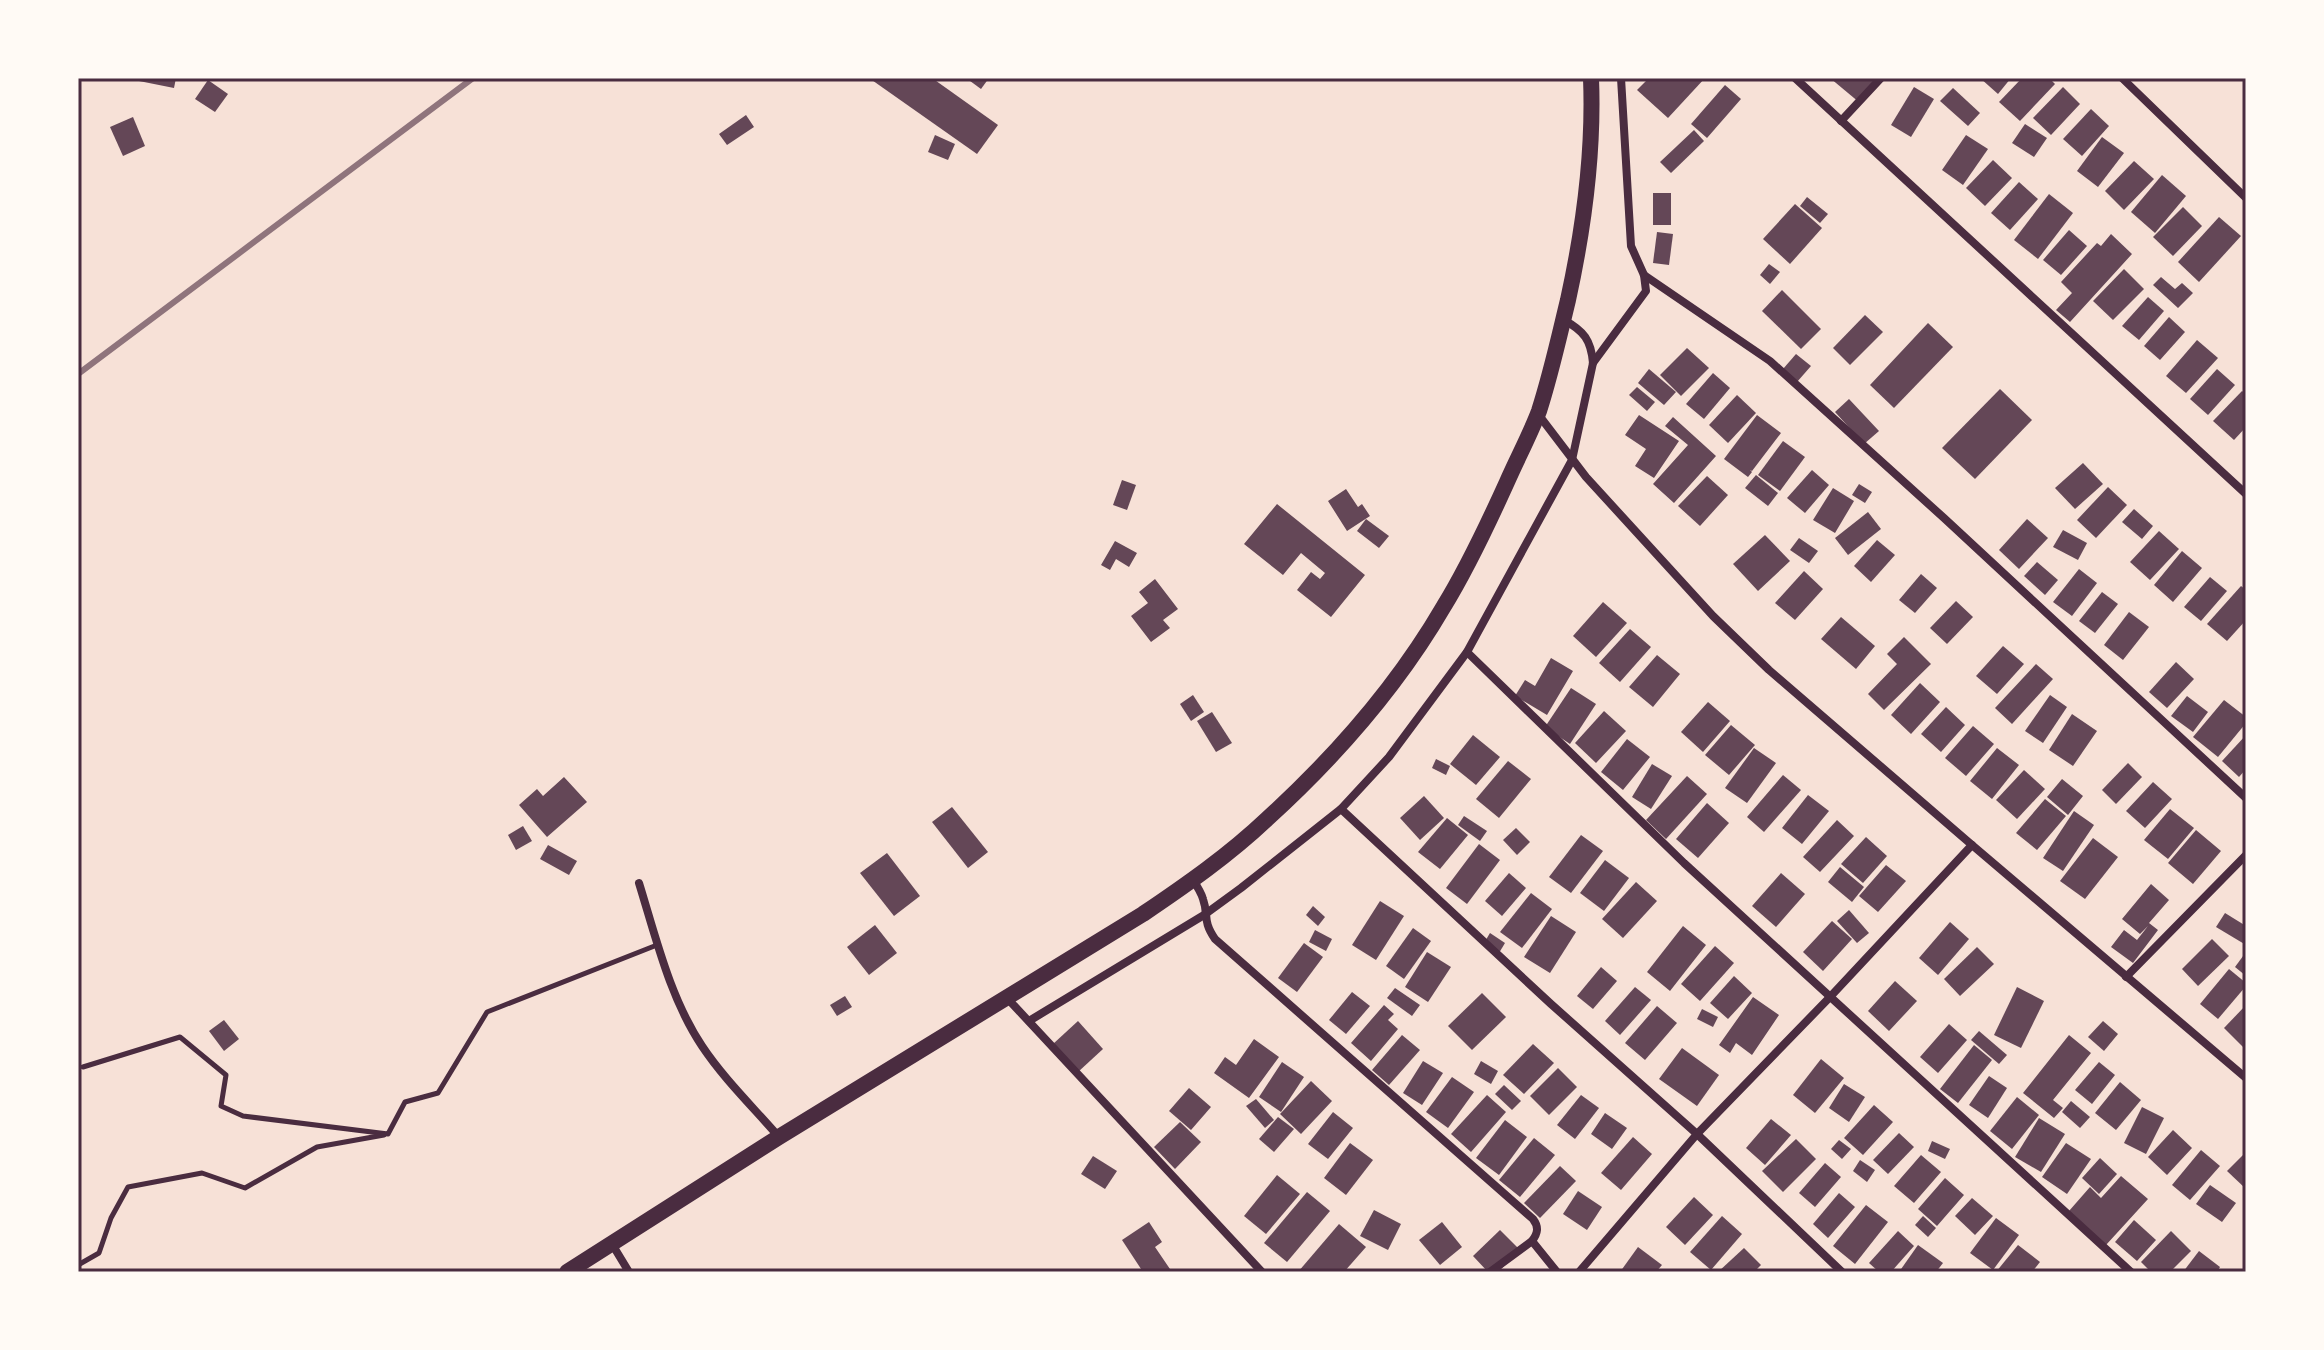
<svg xmlns="http://www.w3.org/2000/svg" width="2324" height="1350" font-family="Barlow,sans-serif">
<style>
.building{fill:#644757}
.lines{fill:none;stroke-linecap:round;stroke-linejoin:round}
.service{stroke:#4a2c40;stroke-width:5}
.minor{stroke:#4a2c40;stroke-width:8}
.trunk{stroke:#4a2c40;stroke-width:16}
.rail{stroke:#8f747c;stroke-width:6}
.neatline{fill:none;stroke:#4a2c40;stroke-width:3}
</style>
<rect width="100%" height="100%" fill="#f7e1d7"/>
<!-- building -->
<g class="building">
<polygon points="140,78 176,78 174,88 139,81"/>
<polygon points="869,78 932,78 998,125 977,154"/>
<polygon points="966,78 989,78 981,89"/>
<polygon points="1649,78 1705,78 1668,118 1637,90"/>
<polygon points="1830,78 1881,78 1860,103"/>
<polygon points="1980,78 2011,78 1998,94"/>
<polygon points="2022,78 2049,78 2055,84 2020,121 1999,102"/>
<polygon points="208,80 228,94 215,112 195,99"/>
<polygon points="1725,85 1741,99 1707,138 1691,124"/>
<polygon points="1914,87 1934,99 1911,137 1891,125"/>
<polygon points="2063,87 2080,104 2051,135 2033,118"/>
<polygon points="1953,88 1980,113 1968,126 1940,101"/>
<polygon points="2091,109 2109,126 2082,156 2063,139"/>
<polygon points="746,115 754,127 727,145 719,134"/>
<polygon points="133,117 145,146 123,156 110,127"/>
<polygon points="2025,124 2047,138 2034,157 2012,143"/>
<polygon points="1694,130 1704,141 1671,173 1660,162"/>
<polygon points="935,135 955,144 948,160 928,152"/>
<polygon points="1966,135 1988,149 1963,185 1942,170"/>
<polygon points="2102,137 2124,153 2098,187 2077,171"/>
<polygon points="1993,160 2012,178 1985,206 1966,188"/>
<polygon points="2134,161 2154,179 2124,210 2105,191"/>
<polygon points="2162,175 2186,196 2155,233 2131,212"/>
<polygon points="2019,182 2038,199 2010,230 1991,213"/>
<rect x="1653" y="193" width="18" height="32"/>
<polygon points="2049,194 2073,213 2038,259 2014,240"/>
<polygon points="1807,197 1828,214 1820,223 1800,206"/>
<polygon points="1795,204 1822,228 1790,264 1763,239"/>
<polygon points="2183,207 2202,226 2173,256 2153,237"/>
<polygon points="2219,217 2241,236 2199,282 2178,262"/>
<polygon points="2069,230 2087,246 2061,275 2043,260"/>
<polygon points="1657,232 1673,234 1669,265 1653,263"/>
<polygon points="2111,234 2132,254 2070,322 2056,310 2072,293 2061,282 2097,243 2101,246"/>
<polygon points="1769,264 1780,272 1770,284 1760,275"/>
<polygon points="2124,269 2144,289 2113,320 2093,301"/>
<polygon points="2161,277 2175,289 2182,283 2193,293 2178,308 2153,285"/>
<polygon points="1782,290 1821,329 1801,349 1762,311"/>
<polygon points="2148,297 2164,311 2139,340 2122,326"/>
<polygon points="1865,315 1883,332 1850,365 1833,348"/>
<polygon points="2169,317 2185,332 2160,360 2144,346"/>
<polygon points="1928,323 1953,347 1894,408 1870,385"/>
<polygon points="2197,340 2218,358 2186,393 2166,376"/>
<polygon points="1687,348 1709,368 1681,396 1660,375"/>
<polygon points="1796,354 1811,366 1797,382 1783,369"/>
<polygon points="1649,369 1676,392 1664,405 1638,383"/>
<polygon points="2217,369 2235,385 2208,415 2190,399"/>
<polygon points="1713,373 1730,388 1704,419 1686,404"/>
<polygon points="1637,387 1655,402 1647,411 1629,395"/>
<polygon points="2000,389 2032,420 1975,479 1942,448"/>
<polygon points="2242,391 2246,394 2246,427 2234,440 2213,421"/>
<polygon points="1737,395 1756,413 1728,443 1709,425"/>
<polygon points="1849,399 1879,431 1864,444 1835,412"/>
<polygon points="1639,415 1679,441 1654,478 1635,466 1646,449 1625,435"/>
<polygon points="1757,415 1781,433 1752,471 1750,470 1752,472 1748,477 1724,459"/>
<polygon points="1673,417 1716,456 1674,503 1653,484 1688,445 1665,426"/>
<polygon points="1783,441 1805,457 1780,491 1758,475"/>
<polygon points="2083,463 2103,484 2075,509 2055,488"/>
<polygon points="1812,470 1829,485 1805,513 1787,498"/>
<polygon points="1756,475 1778,493 1768,506 1745,488"/>
<polygon points="1707,476 1728,495 1700,526 1678,506"/>
<polygon points="1122,480 1136,485 1127,510 1113,505"/>
<polygon points="1859,484 1872,492 1865,503 1852,495"/>
<polygon points="2108,487 2127,505 2096,538 2077,520"/>
<polygon points="1833,488 1854,501 1835,533 1813,520"/>
<polygon points="1346,489 1358,507 1362,504 1370,516 1347,531 1328,501"/>
<polygon points="1277,504 1365,575 1331,617 1297,590 1311,572 1320,579 1325,573 1301,553 1283,575 1244,544"/>
<polygon points="2134,509 2153,526 2142,539 2122,522"/>
<polygon points="1868,512 1881,529 1848,555 1835,538"/>
<polygon points="1366,519 1389,536 1379,548 1357,531"/>
<polygon points="2027,519 2048,538 2019,569 1999,550"/>
<polygon points="2063,530 2087,543 2078,560 2053,547"/>
<polygon points="2159,531 2179,549 2150,580 2130,562"/>
<polygon points="1765,535 1790,561 1758,591 1733,564"/>
<polygon points="1799,538 1818,551 1809,563 1790,550"/>
<polygon points="1877,540 1895,555 1871,582 1854,566"/>
<polygon points="1115,541 1137,553 1129,567 1116,559 1110,570 1101,565"/>
<polygon points="2182,551 2202,568 2173,602 2154,585"/>
<polygon points="2037,562 2058,580 2045,595 2024,576"/>
<polygon points="2079,569 2097,583 2072,616 2053,602"/>
<polygon points="1804,571 1823,589 1795,620 1775,603"/>
<polygon points="1921,574 1937,588 1915,613 1899,600"/>
<polygon points="2210,577 2227,591 2201,621 2184,607"/>
<polygon points="1155,579 1178,609 1163,620 1170,628 1151,642 1131,616 1148,603 1139,592"/>
<polygon points="2241,586 2246,590 2246,620 2227,641 2207,624"/>
<polygon points="2102,592 2118,604 2095,633 2079,621"/>
<polygon points="1956,601 1973,617 1947,644 1930,628"/>
<polygon points="1603,602 1627,623 1596,657 1573,636"/>
<polygon points="2129,612 2149,627 2123,660 2104,645"/>
<polygon points="1841,617 1875,646 1856,669 1821,639"/>
<polygon points="1630,629 1651,647 1620,682 1599,663"/>
<polygon points="1904,637 1931,664 1884,710 1868,694 1897,664 1887,654"/>
<polygon points="2003,646 2024,664 1997,694 1976,676"/>
<polygon points="1657,655 1680,674 1653,707 1629,687"/>
<polygon points="1551,658 1573,671 1547,715 1515,696 1525,680 1535,686"/>
<polygon points="2176,662 2194,679 2167,708 2149,692"/>
<polygon points="2036,664 2053,679 2012,724 1995,708"/>
<polygon points="1920,683 1940,702 1911,734 1891,715"/>
<polygon points="1571,688 1596,704 1570,744 1545,727"/>
<polygon points="1193,695 1204,712 1191,721 1180,704"/>
<polygon points="2050,695 2067,707 2043,743 2025,731"/>
<polygon points="2187,696 2208,712 2193,732 2171,716"/>
<polygon points="2224,700 2246,717 2246,723 2218,757 2193,737"/>
<polygon points="1708,702 1730,721 1703,752 1681,732"/>
<polygon points="1946,707 1965,725 1941,752 1921,734"/>
<polygon points="1604,711 1626,731 1596,763 1575,743"/>
<polygon points="1212,712 1232,743 1216,752 1197,721"/>
<polygon points="2072,714 2097,731 2073,766 2049,750"/>
<polygon points="1731,725 1755,745 1729,775 1705,755"/>
<polygon points="1973,726 1994,744 1966,776 1945,758"/>
<polygon points="1473,735 1500,757 1476,785 1450,764"/>
<polygon points="2246,735 2246,769 2239,777 2222,761"/>
<polygon points="1627,739 1650,757 1623,790 1601,772"/>
<polygon points="1754,748 1776,763 1747,803 1725,788"/>
<polygon points="1997,748 2019,765 1992,799 1970,781"/>
<polygon points="1436,759 1450,766 1446,775 1432,768"/>
<polygon points="1508,761 1531,779 1499,818 1476,799"/>
<polygon points="2128,763 2142,777 2116,804 2102,790"/>
<polygon points="1652,764 1672,776 1651,809 1632,797"/>
<polygon points="2024,770 2045,789 2017,819 1996,800"/>
<polygon points="1783,775 1801,790 1764,832 1747,817"/>
<polygon points="1687,776 1707,794 1666,839 1646,820"/>
<polygon points="564,777 587,802 547,837 519,805 537,789 543,796"/>
<polygon points="2062,779 2083,796 2068,815 2047,797"/>
<polygon points="2153,782 2172,799 2145,828 2126,811"/>
<polygon points="1808,795 1829,811 1802,844 1782,828"/>
<polygon points="1424,796 1444,818 1420,840 1400,818"/>
<polygon points="2045,799 2066,816 2037,850 2016,833"/>
<polygon points="1707,803 1729,823 1698,858 1676,839"/>
<polygon points="952,807 988,852 968,868 932,822"/>
<polygon points="2170,809 2194,828 2168,859 2144,840"/>
<polygon points="2074,811 2094,825 2063,871 2043,858"/>
<polygon points="1464,816 1487,831 1480,841 1458,825"/>
<polygon points="1447,818 1468,835 1440,869 1418,852"/>
<polygon points="1837,820 1854,836 1820,872 1803,857"/>
<polygon points="523,826 532,841 516,850 508,835"/>
<polygon points="1516,828 1530,842 1517,855 1503,840"/>
<polygon points="2196,830 2221,851 2193,884 2168,863"/>
<polygon points="1581,835 1603,851 1571,893 1549,877"/>
<polygon points="1866,837 1887,856 1863,883 1841,864"/>
<polygon points="2093,838 2118,857 2085,899 2060,881"/>
<polygon points="1479,844 1500,860 1467,904 1446,888"/>
<polygon points="548,845 577,861 569,875 540,859"/>
<polygon points="887,853 920,896 894,916 860,873"/>
<polygon points="1605,860 1629,878 1604,911 1580,893"/>
<polygon points="1886,865 1906,881 1878,912 1859,896"/>
<polygon points="1840,867 1864,887 1852,902 1828,882"/>
<polygon points="1509,873 1526,888 1502,916 1485,901"/>
<polygon points="1781,873 1805,894 1776,927 1752,906"/>
<polygon points="1636,882 1657,901 1623,938 1602,919"/>
<polygon points="2151,884 2169,900 2149,923 2158,930 2133,963 2111,947 2124,930 2137,940 2148,926 2140,934 2122,919"/>
<polygon points="1531,893 1552,909 1522,948 1500,932"/>
<polygon points="1380,901 1404,916 1376,960 1352,945"/>
<polygon points="1313,906 1325,917 1318,926 1306,915"/>
<polygon points="1849,910 1869,933 1857,943 1837,921"/>
<polygon points="2225,913 2246,926 2246,945 2216,927"/>
<polygon points="1551,916 1576,932 1550,973 1524,957"/>
<polygon points="1832,921 1852,939 1823,971 1803,952"/>
<polygon points="1950,922 1969,939 1938,975 1919,958"/>
<polygon points="875,925 897,953 869,975 847,947"/>
<polygon points="1683,926 1706,945 1670,991 1647,972"/>
<polygon points="1413,928 1431,941 1404,979 1386,966"/>
<polygon points="1315,930 1332,939 1326,951 1309,942"/>
<polygon points="1490,933 1505,943 1499,953 1484,943"/>
<polygon points="2212,939 2229,956 2198,986 2182,969"/>
<polygon points="1304,943 1323,957 1297,992 1278,978"/>
<polygon points="1715,946 1734,963 1700,1001 1681,984"/>
<polygon points="1977,947 1994,964 1960,996 1944,979"/>
<polygon points="1427,952 1451,967 1428,1002 1405,987"/>
<polygon points="2246,952 2246,976 2235,967"/>
<polygon points="1601,967 1617,981 1593,1009 1577,996"/>
<polygon points="2229,969 2246,983 2246,986 2218,1019 2200,1004"/>
<polygon points="1734,976 1752,993 1728,1019 1710,1003"/>
<polygon points="1895,981 1917,1001 1889,1031 1868,1011"/>
<polygon points="1635,987 1651,1000 1620,1035 1605,1021"/>
<polygon points="2017,987 2044,1001 2021,1048 1994,1035"/>
<polygon points="1395,988 1420,1005 1412,1016 1387,998"/>
<polygon points="1352,992 1370,1006 1346,1034 1329,1020"/>
<polygon points="1482,993 1506,1017 1472,1050 1448,1026"/>
<polygon points="845,996 852,1007 837,1016 830,1005"/>
<polygon points="1753,997 1779,1015 1752,1055 1736,1043 1730,1053 1719,1045"/>
<polygon points="1384,1005 1394,1014 1388,1020 1398,1029 1371,1061 1351,1043"/>
<polygon points="2246,1005 2246,1044 2243,1047 2224,1028"/>
<polygon points="1657,1006 1677,1023 1645,1060 1625,1043"/>
<polygon points="1702,1009 1718,1017 1713,1027 1697,1019"/>
<polygon points="224,1020 239,1039 224,1051 209,1031"/>
<polygon points="1078,1021 1103,1049 1078,1072 1053,1044"/>
<polygon points="2103,1021 2118,1034 2104,1051 2088,1037"/>
<polygon points="1949,1024 1967,1040 1938,1073 1920,1057"/>
<polygon points="1979,1031 2007,1055 1999,1064 1971,1040"/>
<polygon points="1402,1035 1420,1050 1389,1085 1372,1070"/>
<polygon points="2069,1035 2091,1053 2053,1100 2063,1108 2054,1118 2023,1093"/>
<polygon points="1254,1039 1279,1057 1249,1098 1214,1073 1225,1057 1236,1065"/>
<polygon points="1533,1044 1554,1063 1524,1094 1503,1075"/>
<polygon points="1974,1045 1992,1060 1958,1103 1940,1089"/>
<polygon points="1682,1048 1719,1075 1697,1106 1659,1079"/>
<polygon points="1821,1059 1844,1078 1815,1113 1793,1095"/>
<polygon points="1423,1061 1443,1073 1422,1105 1403,1093"/>
<polygon points="1481,1061 1498,1071 1491,1084 1474,1074"/>
<polygon points="1282,1062 1304,1077 1281,1112 1259,1097"/>
<polygon points="2099,1062 2115,1075 2092,1104 2075,1090"/>
<polygon points="1558,1068 1577,1087 1549,1115 1530,1096"/>
<polygon points="1989,1076 2007,1088 1988,1118 1969,1105"/>
<polygon points="1452,1077 1474,1092 1448,1128 1426,1112"/>
<polygon points="1311,1081 1332,1101 1301,1134 1280,1114"/>
<polygon points="2120,1082 2141,1100 2116,1130 2095,1113"/>
<polygon points="1844,1084 1865,1097 1849,1122 1829,1108"/>
<polygon points="1504,1085 1521,1101 1512,1110 1495,1094"/>
<polygon points="1189,1088 1211,1107 1191,1130 1169,1111"/>
<polygon points="1487,1095 1506,1112 1471,1152 1451,1134"/>
<polygon points="1581,1095 1599,1108 1575,1139 1557,1125"/>
<polygon points="2017,1097 2039,1115 2012,1149 1990,1131"/>
<polygon points="1256,1099 1274,1120 1265,1128 1246,1106"/>
<polygon points="2071,1101 2090,1117 2080,1128 2062,1112"/>
<polygon points="1874,1105 1893,1122 1863,1155 1844,1138"/>
<polygon points="2142,1107 2164,1118 2146,1154 2124,1143"/>
<polygon points="1333,1112 1353,1128 1328,1159 1308,1144"/>
<polygon points="1605,1113 1627,1128 1612,1149 1591,1134"/>
<polygon points="1278,1117 1294,1129 1274,1152 1259,1139"/>
<polygon points="2039,1118 2065,1134 2041,1172 2015,1157"/>
<polygon points="1771,1119 1791,1135 1765,1165 1746,1148"/>
<polygon points="1505,1120 1527,1137 1499,1175 1476,1158"/>
<polygon points="1180,1122 1201,1142 1175,1169 1154,1147"/>
<polygon points="2173,1130 2192,1148 2167,1175 2148,1157"/>
<polygon points="1899,1133 1914,1147 1888,1174 1873,1160"/>
<polygon points="1633,1137 1652,1154 1621,1190 1601,1173"/>
<polygon points="1534,1138 1555,1155 1520,1197 1499,1180"/>
<polygon points="1796,1139 1816,1159 1783,1192 1762,1171"/>
<polygon points="1839,1140 1851,1149 1842,1159 1831,1149"/>
<polygon points="1932,1141 1950,1149 1945,1159 1928,1151"/>
<polygon points="1350,1143 1373,1160 1346,1195 1324,1178"/>
<polygon points="2066,1143 2091,1159 2067,1194 2042,1177"/>
<polygon points="2201,1150 2220,1166 2190,1200 2172,1185"/>
<polygon points="2246,1152 2246,1189 2227,1171"/>
<polygon points="1921,1155 1941,1172 1914,1203 1894,1186"/>
<polygon points="1093,1156 1117,1171 1105,1189 1081,1174"/>
<polygon points="2100,1158 2117,1174 2099,1194 2082,1178"/>
<polygon points="1860,1160 1875,1170 1867,1182 1853,1171"/>
<polygon points="1825,1163 1841,1177 1815,1207 1799,1193"/>
<polygon points="1560,1166 1576,1181 1540,1218 1524,1203"/>
<polygon points="1277,1175 1300,1194 1266,1234 1244,1216"/>
<polygon points="2121,1176 2148,1199 2106,1245 2069,1211 2090,1187 2101,1198"/>
<polygon points="1945,1178 1964,1195 1937,1226 1918,1209"/>
<polygon points="2210,1185 2236,1203 2222,1222 2196,1204"/>
<polygon points="1578,1191 1602,1207 1587,1230 1563,1214"/>
<polygon points="1307,1192 1330,1211 1287,1262 1264,1243"/>
<polygon points="1839,1193 1855,1207 1828,1238 1813,1224"/>
<polygon points="1694,1197 1713,1215 1685,1245 1666,1227"/>
<polygon points="1972,1198 1993,1216 1975,1235 1955,1216"/>
<polygon points="1866,1205 1888,1222 1855,1264 1833,1246"/>
<polygon points="1374,1210 1401,1224 1388,1250 1360,1236"/>
<polygon points="1722,1216 1742,1234 1711,1270 1690,1252"/>
<polygon points="1923,1216 1936,1228 1928,1237 1915,1225"/>
<polygon points="1996,1218 2019,1235 1993,1270 1970,1253"/>
<polygon points="2134,1220 2156,1240 2137,1261 2115,1242"/>
<polygon points="1149,1222 1162,1242 1155,1247 1172,1272 1143,1272 1122,1240"/>
<polygon points="1442,1222 1462,1247 1440,1265 1419,1240"/>
<polygon points="1339,1224 1366,1247 1344,1272 1298,1272"/>
<polygon points="1500,1230 1520,1250 1498,1272 1488,1272 1473,1256"/>
<polygon points="1898,1231 1914,1246 1891,1272 1879,1272 1869,1263"/>
<polygon points="2171,1231 2191,1251 2170,1272 2151,1272 2141,1262"/>
<polygon points="1918,1245 1943,1263 1936,1272 1899,1272"/>
<polygon points="2018,1245 2040,1262 2032,1272 1996,1272"/>
<polygon points="1638,1247 1662,1265 1656,1272 1620,1272"/>
<polygon points="1744,1248 1761,1265 1754,1272 1718,1272"/>
<polygon points="2199,1251 2220,1267 2217,1272 2183,1272"/>
</g>
<g class="lines">
<!-- service -->
<g class="service">
<polyline points="83,1067 180,1037 226,1075 221,1106 243,1116 388,1134 405,1102 438,1093 487,1012 657,945"/>
<polyline points="78,1265 99,1253 111,1218 128,1187 202,1173 245,1188 317,1147 384,1135"/>
</g>
<!-- minor -->
<g class="minor">
<polyline points="1795,78 2246,494"/>
<polyline points="2122,78 2246,198"/>
<polyline points="1841,121 1881,78"/>
<polyline points="1644,275 1770,361 1944,518 2246,798"/>
<polyline points="1593,363 1646,291 1644,275 1631,246 1621,78"/>
<polyline points="1538,414 1586,477 1713,616 1769,670 1972,845 2246,1078"/>
<polyline points="1467,652 1684,863 2131,1272"/>
<polyline points="1341,809 1551,1004 1697,1134 1842,1272"/>
<path d="M1193,880C1197,886 1201,892 1203,899C1209,916 1202,920 1215,939L1533,1219C1539,1227 1538,1233 1532,1241L1490,1272"/>
<path d="M639,883C656,938 670,998 702,1046C724,1079 753,1107 779,1137"/>
<polyline points="2126,977 2246,855"/>
<polyline points="1007,998 1262,1272"/>
<path d="M1029,1021L1204,915L1241,888L1341,809L1389,757L1467,652L1572,460L1593,363C1591,340 1584,331 1564,320"/>
<polyline points="1532,1241 1557,1272"/>
<polyline points="612,1244 629,1272"/>
<polyline points="1579,1272 1697,1134 1830,997 1972,845"/>
</g>
<!-- trunk -->
<path class="trunk" d="M567,1272L779,1137L1143,914C1186,885 1229,855 1267,819C1334,758 1398,685 1444,606C1468,567 1488,524 1507,482C1517,459 1530,435 1539,411C1551,374 1559,337 1568,300C1584,227 1594,152 1591,78"/>
<!-- rail -->
<polyline class="rail" points="78,374 473,78"/>
</g>
<!-- border -->
<rect width="2324" height="1350" fill="none" stroke="#fffaf5" stroke-width="160"/>
<rect x="80" y="80" width="2164" height="1190" class="neatline"/>
</svg>
